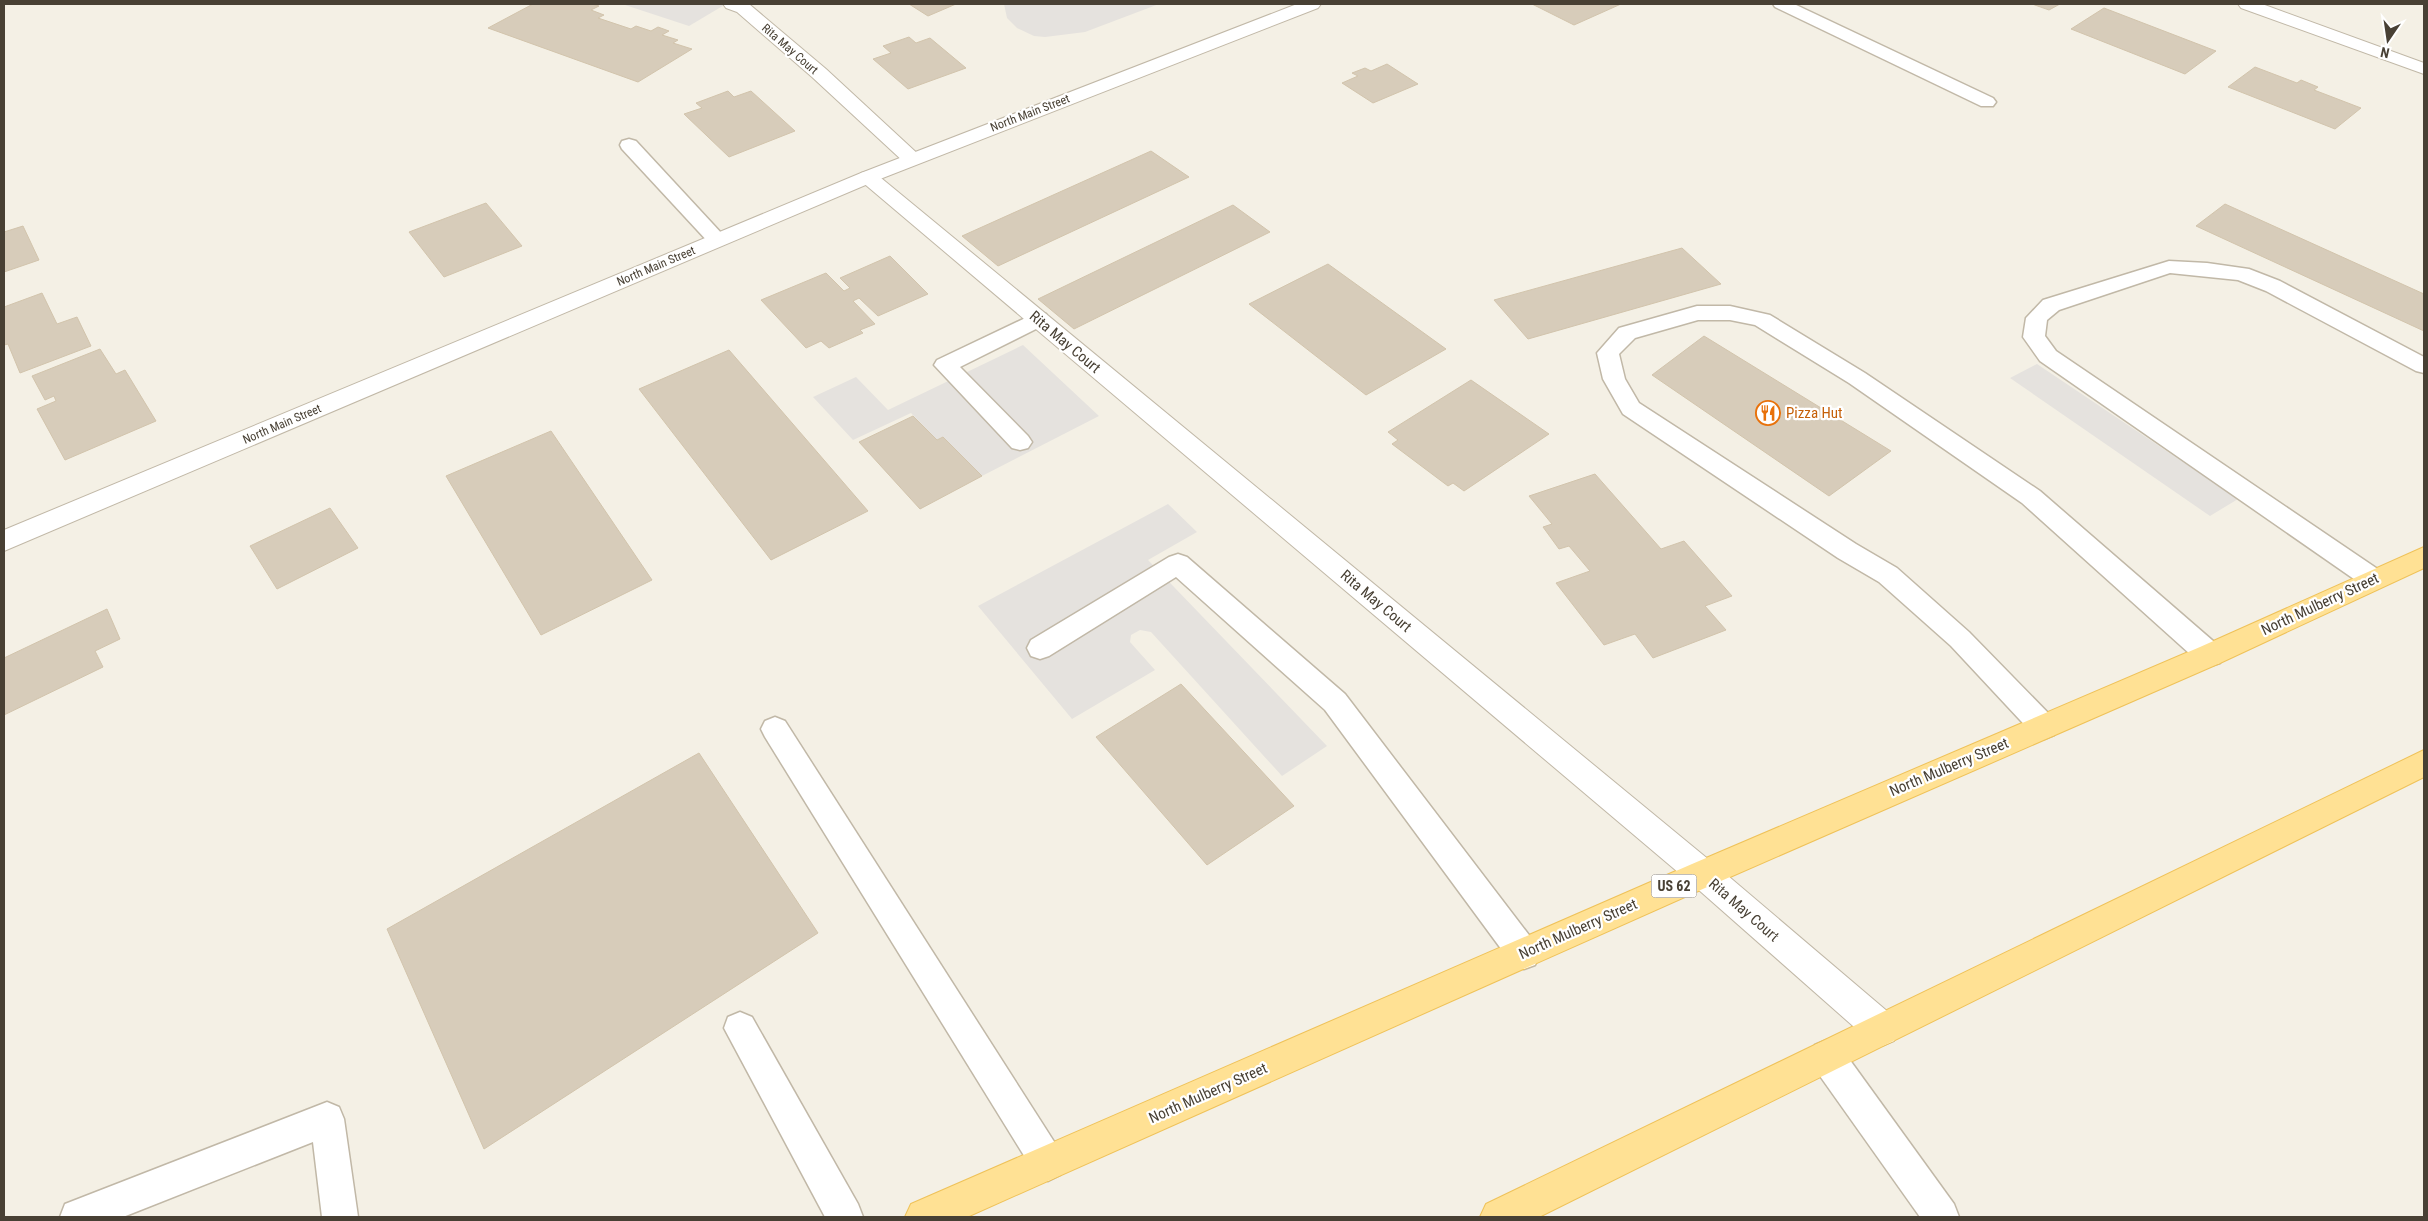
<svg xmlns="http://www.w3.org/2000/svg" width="2428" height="1221" font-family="'Roboto Condensed',sans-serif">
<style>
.parking{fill:#e5e2de}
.building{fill:#d7ccba;stroke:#d2c4ac}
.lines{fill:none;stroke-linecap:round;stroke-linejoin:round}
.service-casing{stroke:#c1b8a7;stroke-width:3}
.minor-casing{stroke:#c1b8a7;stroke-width:2}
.tertiary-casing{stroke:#c1b8a7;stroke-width:2}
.primary-casing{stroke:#efc259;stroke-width:2}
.service{fill:#fff;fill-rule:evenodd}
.minor{fill:#fff;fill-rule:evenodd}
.tertiary{fill:#fff;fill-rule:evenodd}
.primary{fill:#ffe194;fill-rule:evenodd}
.labels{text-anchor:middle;stroke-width:4.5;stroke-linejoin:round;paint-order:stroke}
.far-street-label{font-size:12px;fill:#484034;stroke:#fff}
.shield{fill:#fff;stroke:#7f7971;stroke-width:1}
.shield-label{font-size:14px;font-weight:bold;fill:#484034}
.street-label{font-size:15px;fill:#484034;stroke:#fff}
.food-label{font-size:15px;fill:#c56008;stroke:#fff;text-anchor:start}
</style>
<rect width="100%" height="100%" fill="#f4f0e5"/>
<!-- parking -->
<g class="parking">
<polygon points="622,4 726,4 689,26"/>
<polygon points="1004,4 1159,4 1085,32 1045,37 1034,36 1017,28 1007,18"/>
<polygon points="1023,345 1099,416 982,476 943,437 937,440 911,413 853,440 813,397 856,377 888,410"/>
<polygon points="2037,364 2238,499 2210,516 2010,378"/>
<polygon points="1168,504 1197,532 1148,560 1327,746 1282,776 1151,632 1140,630 1131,635 1130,642 1155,670 1072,719 978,606"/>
</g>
<!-- building -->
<g class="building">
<polygon points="533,4 592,4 599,6 591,10 604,15 598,18 631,29 636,26 651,31 658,27 669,31 662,35 678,40 673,43 692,49 638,82 488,28"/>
<polygon points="909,4 956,4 928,16"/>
<polygon points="1532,4 1621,4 1574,25"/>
<polygon points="2032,4 2060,4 2049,10"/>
<polygon points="2104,8 2216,51 2185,74 2071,29"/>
<polygon points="909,37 916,43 930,38 966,68 908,89 873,59 891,53 883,46"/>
<polygon points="1387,64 1418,84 1373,103 1342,83 1358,76 1352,73 1365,68 1371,71"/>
<polygon points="2255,67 2297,83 2301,80 2318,87 2314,90 2361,108 2335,129 2228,87"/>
<polygon points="728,91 734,97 751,91 795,131 729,157 684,114 702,108 696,103"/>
<polygon points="1151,151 1189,177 998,266 962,236"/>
<polygon points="486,203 522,246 444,277 409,232"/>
<polygon points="2225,204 2424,294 2424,331 2196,226"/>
<polygon points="1233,205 1270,232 1074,329 1038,299"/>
<polygon points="23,226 39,260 4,272 4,232"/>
<polygon points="1682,248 1721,284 1528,339 1494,300"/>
<polygon points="890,256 928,294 878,316 859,298 853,301 875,324 860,330 863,333 829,348 821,341 806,348 761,300 826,273 844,291 850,288 840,278"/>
<polygon points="1328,264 1446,349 1366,395 1249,304"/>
<polygon points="42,293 57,324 77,317 91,346 20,373 8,344 4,345 4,307"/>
<polygon points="1704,336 1891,451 1829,496 1652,375"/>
<polygon points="100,349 116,374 125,370 156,421 65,460 37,409 56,401 54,396 45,400 32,376"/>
<polygon points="729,350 868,511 771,560 639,389"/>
<polygon points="1471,380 1549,434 1464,491 1453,483 1448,486 1392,444 1398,440 1388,432"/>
<polygon points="913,416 937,440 943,437 982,476 920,509 859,442"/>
<polygon points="551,431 652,580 541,635 446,476"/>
<polygon points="1595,474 1661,549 1684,541 1732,596 1705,606 1726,630 1653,658 1635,634 1604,645 1556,583 1590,571 1569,546 1559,549 1543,527 1552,524 1529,496"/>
<polygon points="330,508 358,548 277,589 250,546"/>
<polygon points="107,609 120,639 95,651 103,667 4,715 4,658"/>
<polygon points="1181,684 1294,806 1207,865 1096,737"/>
<polygon points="699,753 818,933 484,1149 387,929"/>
</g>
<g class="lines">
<defs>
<g id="service">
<polygon points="1773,4 1794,4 1993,98 1996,102 1993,106 1981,106 1775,7"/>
<polygon points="629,139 636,141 724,236 727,240 724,244 717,246 710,244 622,149 620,145 622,141"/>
<polygon points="2169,261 2207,263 2249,269 2280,281 2424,357 2424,373 2416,371 2266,291 2238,280 2170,273 2059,310 2047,320 2045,336 2056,351 2382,572 2386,579 2382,586 2373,589 2364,586 2040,361 2023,337 2026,318 2043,300"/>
<polygon points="1697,306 1730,306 1770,315 1865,373 2040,491 2220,647 2223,655 2220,663 2210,666 2200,663 2022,503 1849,383 1755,325 1730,320 1698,320 1635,338 1619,354 1625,379 1639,403 1856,544 1897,568 1969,632 2054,719 2058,727 2054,735 2044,739 2034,735 1951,646 1879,582 1838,558 1623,414 1603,379 1597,353 1619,328"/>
<polygon points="1038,312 1046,314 1049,319 1046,324 960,367 1028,436 1032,442 1028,448 1020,450 1012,448 934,365 937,360"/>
<polygon points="1178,554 1187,557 1345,694 1535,943 1540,954 1535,965 1524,969 1513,965 1325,710 1176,577 1049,656 1040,659 1031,656 1027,648 1031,640 1169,557"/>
<polygon points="775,717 785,721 1060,1151 1066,1163 1060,1175 1048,1181 1036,1175 765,737 761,729 765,721"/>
<polygon points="740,1012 752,1017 858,1204 863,1217 825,1217 724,1028 728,1017"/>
<polygon points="1827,1040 1839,1045 1954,1204 1959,1217 1920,1217 1815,1069 1810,1057 1815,1045"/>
<polygon points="327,1102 339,1107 344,1119 358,1217 322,1217 313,1142 123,1217 60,1217 65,1204"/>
</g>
<g id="minor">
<polygon points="723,4 749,4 826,69 919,155 922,159 919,163 912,165 905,163 812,77 737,12 726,8"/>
<polygon points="2238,4 2262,4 2424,63 2424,74 2241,8"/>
<polygon points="868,171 875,173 1714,864 1894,1017 1899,1029 1894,1041 1882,1046 1870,1041 1692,884 861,181 858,177 861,173"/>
</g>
<polygon id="tertiary" points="1297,4 1321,4 1318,8 875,181 4,551 4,530 861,173"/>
<g id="primary">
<polygon points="2424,547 2424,568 2220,663 1714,884 967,1217 905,1217 911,1204 1692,864 2200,647"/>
<polygon points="2424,750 2424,777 1539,1217 1480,1217 1486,1204"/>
</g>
</defs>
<!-- service casing -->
<use href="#service" class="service-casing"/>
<!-- minor casing -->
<use href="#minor" class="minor-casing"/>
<!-- tertiary casing -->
<use href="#tertiary" class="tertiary-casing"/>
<!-- primary casing -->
<use href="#primary" class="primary-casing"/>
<!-- service -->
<use href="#service" class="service"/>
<!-- minor -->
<use href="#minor" class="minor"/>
<!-- tertiary -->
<use href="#tertiary" class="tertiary"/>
<!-- primary -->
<use href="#primary" class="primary"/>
</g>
<!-- icons -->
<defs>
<symbol id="restaurant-ring" viewBox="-11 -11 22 22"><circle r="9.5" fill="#fff" stroke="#e8710a" stroke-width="1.5"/><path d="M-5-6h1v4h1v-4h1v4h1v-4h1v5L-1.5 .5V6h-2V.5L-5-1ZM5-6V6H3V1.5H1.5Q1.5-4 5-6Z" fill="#e8710a"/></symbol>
</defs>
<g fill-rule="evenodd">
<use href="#restaurant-ring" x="1754" y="399" width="28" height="28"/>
</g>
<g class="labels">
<!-- far-street labels -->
<g class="far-street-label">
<text transform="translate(790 49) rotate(41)" y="4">Rita May Court</text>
<text transform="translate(1030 113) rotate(-21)" y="4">North Main Street</text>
<text transform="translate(656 266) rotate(-23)" y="4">North Main Street</text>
<text transform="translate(282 424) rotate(-23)" y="4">North Main Street</text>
</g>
<!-- shield labels -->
<rect class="shield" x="1651.5" y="874.5" width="45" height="23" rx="4"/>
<g class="shield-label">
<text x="1674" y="891">US 62</text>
</g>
<!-- street labels -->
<g class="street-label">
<text transform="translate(1065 342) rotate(40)" y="5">Rita May Court</text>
<text transform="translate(1376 601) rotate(40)" y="5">Rita May Court</text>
<text transform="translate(2320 604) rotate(-25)" y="5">North Mulberry Street</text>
<text transform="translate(1949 767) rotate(-23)" y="5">North Mulberry Street</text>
<text transform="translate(1744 910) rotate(41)" y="5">Rita May Court</text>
<text transform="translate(1578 929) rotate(-24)" y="5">North Mulberry Street</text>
<text transform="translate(1208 1093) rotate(-24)" y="5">North Mulberry Street</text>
</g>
<!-- food labels -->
<g class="food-label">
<text x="1786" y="418">Pizza Hut</text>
</g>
</g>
<!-- border -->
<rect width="2428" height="1221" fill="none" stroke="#484034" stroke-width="10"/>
<!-- north arrow -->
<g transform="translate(2388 40) rotate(193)" stroke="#ffffff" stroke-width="4" paint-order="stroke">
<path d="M0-4L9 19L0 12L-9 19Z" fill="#484034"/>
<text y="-8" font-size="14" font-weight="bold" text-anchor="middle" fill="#484034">N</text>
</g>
</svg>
